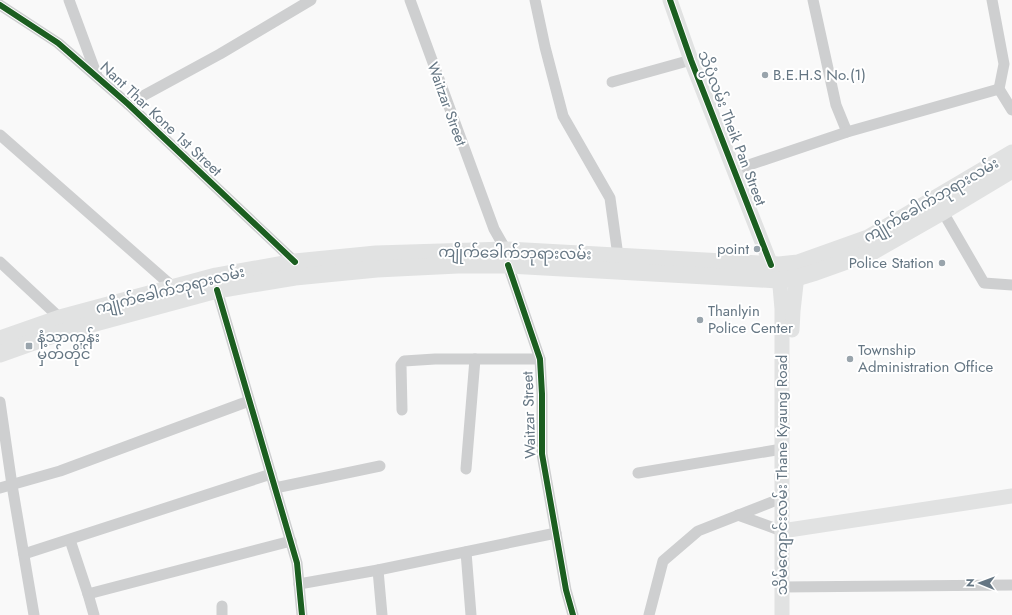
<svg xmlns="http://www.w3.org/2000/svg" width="1012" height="615" font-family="Jost,'Noto Sans Myanmar',sans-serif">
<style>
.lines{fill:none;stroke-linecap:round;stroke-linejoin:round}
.street{stroke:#cecfd0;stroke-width:11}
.secondary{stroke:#e1e2e2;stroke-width:15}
.primary{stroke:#e1e2e2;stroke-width:17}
.cycleway-casing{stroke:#fff;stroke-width:8}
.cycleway{stroke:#1b5e20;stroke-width:6}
.poi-dot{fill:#99a4ac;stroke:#fff;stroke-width:1.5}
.labels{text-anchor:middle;stroke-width:4;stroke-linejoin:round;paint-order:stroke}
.poi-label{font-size:15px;fill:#657683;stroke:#fff;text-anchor:start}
.street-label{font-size:15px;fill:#657683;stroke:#fff}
</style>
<rect width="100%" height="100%" fill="#f9f9f9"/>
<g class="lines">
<!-- street -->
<g class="street">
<polyline points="69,0 97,76"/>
<polyline points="410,0 494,229 506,250"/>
<polyline points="535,0 545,47 563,116 610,198 618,256"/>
<polyline points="813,0 836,105 847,132"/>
<polyline points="992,0 1004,64 999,89 1012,110"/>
<polyline points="0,5 58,43 128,104 295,262"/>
<polyline points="612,82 691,60"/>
<polyline points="128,104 220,54 311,0"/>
<polyline points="0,135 173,287"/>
<polyline points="734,170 847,132 999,89"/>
<polyline points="940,207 984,283 1012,285"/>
<polyline points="0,262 60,318"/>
<polyline points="508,265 540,359 542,394 542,454 566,590 573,615"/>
<polyline points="217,290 297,563 302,615"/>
<polyline points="0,402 12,485 34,615"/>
<polyline points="402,410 401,365 404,361 435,359 540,359"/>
<polyline points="466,469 475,359"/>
<polyline points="638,473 782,449"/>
<polyline points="0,488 60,471 249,401"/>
<polyline points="275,488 380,466"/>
<polyline points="738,515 782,531"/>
<polyline points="70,540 88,594 94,615"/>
<polyline points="466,552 471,615"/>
<polyline points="24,554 271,474"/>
<polyline points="378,570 382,615"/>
<polyline points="299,584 378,570 556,533"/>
<polyline points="782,587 1012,585"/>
<polyline points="88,594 291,541"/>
<polyline points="222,606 222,615"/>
<polyline points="649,615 663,561 698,531 782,498"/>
</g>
<!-- secondary -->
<g class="secondary">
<polyline points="670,0 691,60 771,265 780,286 782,309 782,615"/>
<polyline points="792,330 793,311 798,266"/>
<polyline points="782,531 1012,496"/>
</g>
<!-- primary -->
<g class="primary">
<polyline points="0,339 60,318 216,276 295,262 376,254 506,250 779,265 798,263 868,238 1012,153"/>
<polyline points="0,354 62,332 217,290 295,277 377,269 458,265 508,265 778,280 796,278 816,272 872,252 942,212 1012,170"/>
</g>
<defs>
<g id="cycleway">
<polyline points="670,0 691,60 771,265"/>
<polyline points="0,5 58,43 128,104 295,262"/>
<polyline points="508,265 540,359 542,394 542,454 566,590 573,615"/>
<polyline points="217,290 297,563 302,615"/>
</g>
</defs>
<!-- cycleway casing -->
<use href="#cycleway" class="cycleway-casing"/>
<!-- cycleway -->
<use href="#cycleway" class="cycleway"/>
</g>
<!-- markers -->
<g class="poi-dot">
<circle cx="765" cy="75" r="4"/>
<circle cx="757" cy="249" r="4"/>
<circle cx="942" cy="263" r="4"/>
<circle cx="700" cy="320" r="4"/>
<rect x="25" y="342" width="8" height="8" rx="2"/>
<circle cx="850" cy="359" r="4"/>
</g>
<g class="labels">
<!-- poi labels -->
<g class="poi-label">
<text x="773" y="80">B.E.H.S No.(1)</text>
<text x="749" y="254" text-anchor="end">point</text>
<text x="934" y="268" text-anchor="end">Police Station</text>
<text x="708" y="316">Thanlyin<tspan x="708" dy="17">Police Center</tspan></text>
<text x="37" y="342">နံ့သာကုန်း<tspan x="37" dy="17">မှတ်တိုင်</tspan></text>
<text x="858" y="355">Township<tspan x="858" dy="17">Administration Office</tspan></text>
</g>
<!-- street labels -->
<g class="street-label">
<text transform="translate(447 104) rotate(70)" y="5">Waitzar Street</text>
<text transform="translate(161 119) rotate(43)" y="5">Nant Thar Kone 1st Street</text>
<text transform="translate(732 128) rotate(69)" y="5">သိပ္ပံလမ်း Theik Pan Street</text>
<text transform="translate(931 200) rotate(-30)" y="5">ကျိုက်ခေါက်ဘုရားလမ်း</text>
<text transform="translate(515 253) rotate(1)" y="5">ကျိုက်ခေါက်ဘုရားလမ်း</text>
<text transform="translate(170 290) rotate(-14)" y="5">ကျိုက်ခေါက်ဘုရားလမ်း</text>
<text transform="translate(529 415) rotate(-92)" y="5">Waitzar Street</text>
<text transform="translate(782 475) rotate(-90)" y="5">သိမ်ကျောင်းလမ်း Thane Kyaung Road</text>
</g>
</g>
<!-- north arrow -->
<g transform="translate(980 583) rotate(271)" stroke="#ffffff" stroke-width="3" paint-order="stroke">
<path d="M0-3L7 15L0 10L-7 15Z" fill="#657683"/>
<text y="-6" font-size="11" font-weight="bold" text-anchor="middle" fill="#657683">N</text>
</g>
</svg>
